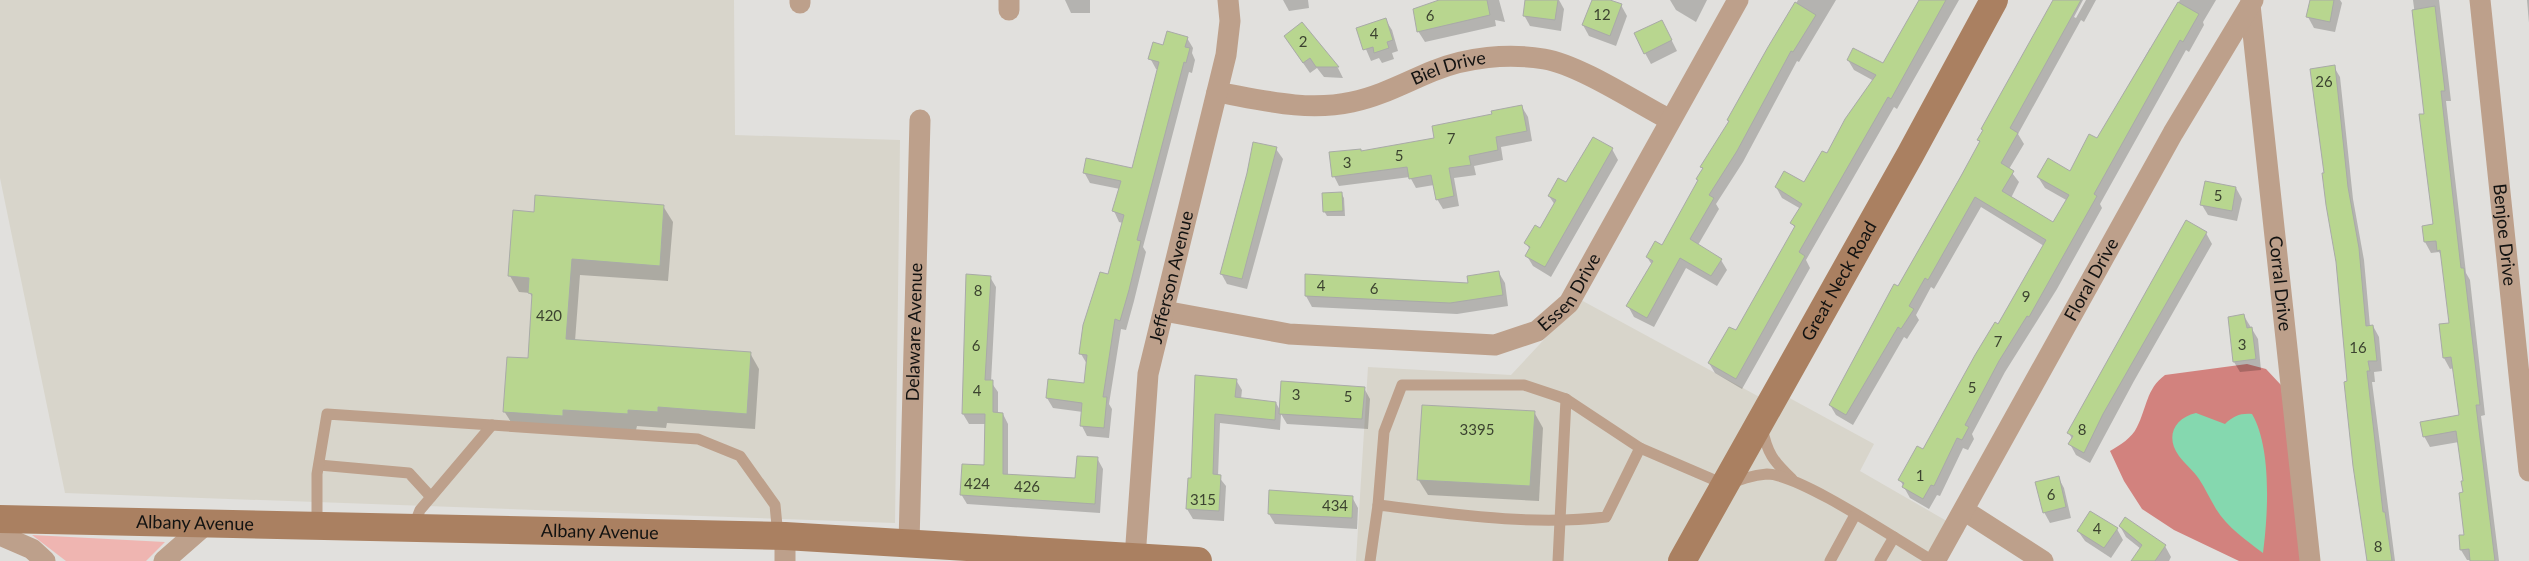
<svg xmlns="http://www.w3.org/2000/svg" width="2529" height="561" font-family="Lato,sans-serif">
<style>
.built{fill:#d8d5cb}
.green{fill:#efb5b1}
.forest{fill:#d2827e}
.water{fill:#85d8af}
.shadow{fill:#0003}
.building{fill:#b8d68f;stroke:#a9aaa8}
.lines{fill:none;stroke-linecap:round;stroke-linejoin:round}
.lane{stroke:#bda08b;stroke-width:11}
.street{stroke:#bda08b;stroke-width:21}
.secondary{stroke:#aa8061;stroke-width:28}
.labels{text-anchor:middle;stroke-width:4;stroke-linejoin:round;paint-order:stroke}
.number-label{font-size:15px;fill:#3c4330}
.street-label{font-size:18px;fill:#121211;stroke:#efeeeb}
</style>
<rect width="100%" height="100%" fill="#e1e0dd"/>
<!-- built -->
<g class="built">
<polygon points="0,0 734,0 735,135 900,140 895,523 65,493 0,178"/>
<polygon points="1581,300 1776,406 1784,395 1874,444 1860,471 1964,531 1944,561 1356,561 1368,367 1511,375"/>
</g>
<!-- green -->
<polygon class="green" points="32,535 165,542 146,561 66,561"/>
<!-- forest -->
<path class="forest" d="M2247,364L2266,369L2281,385L2303,561H2239L2174,530L2142,509L2124,481L2110,451C2120,445 2132,438 2137,427C2147,408 2146,389 2165,375Z"/>
<!-- water -->
<path class="water" d="M2196,413L2225,424C2233,416 2241,413 2252,414C2272,448 2268,515 2263,553C2247,541 2227,527 2216,509C2210,499 2205,488 2199,479C2193,470 2185,464 2179,456C2165,437 2174,418 2196,413Z"/>
<!-- shadow -->
<g class="shadow">
<polygon points="1065,0 1090,0 1090,13 1071,13"/>
<polygon points="1283,0 1308,0 1309,8 1289,11"/>
<polygon points="1443,0 1499,0 1505,22 1495,20 1496,26 1425,42 1418,31"/>
<polygon points="1527,0 1559,0 1564,9 1561,31 1530,26 1524,15"/>
<polygon points="1593,0 1607,0 1621,5 1627,16 1616,46 1589,36 1583,25"/>
<polygon points="1670,0 1707,0 1696,22 1676,10"/>
<polygon points="1798,0 1836,0 1799,62 1797,61 1743,162 1716,204 1719,209 1698,245 1721,260 1727,270 1717,286 1686,268 1654,327 1634,317 1628,306 1652,265 1647,257 1662,247 1699,181 1703,170 1702,167 1730,122 1728,120"/>
<polygon points="1920,0 1959,0 1897,109 1894,107 1806,260 1810,268 1742,389 1715,373 1709,363 1736,331 1795,228 1792,223 1801,209 1782,198 1776,187 1804,184 1827,155 1874,81 1854,70 1848,60 1884,65"/>
<polygon points="2058,0 2083,0 2074,17 2076,18 2086,0 2096,0 2084,22 2081,20 2018,134 2024,144 2009,169 2019,182 2011,198 2054,224 2068,201 2045,188 2038,177 2071,173 2098,140 2150,48 2153,49 2180,0 2216,0 2203,22 2204,25 2189,52 2186,50 2100,204 2102,208 2057,289 2005,372 1972,434 1974,439 1968,450 1963,448 1940,496 1937,495 1929,509 1910,498 1900,480 1924,451 2044,246 1981,207 1934,289 1931,287 1916,315 1919,320 1907,339 1904,337 1853,425 1836,415 1830,405 1980,143 1979,140"/>
<polygon points="2312,0 2340,0 2342,3 2335,32 2314,28 2308,17"/>
<polygon points="2413,0 2439,0 2451,101 2446,101 2466,273 2470,280 2485,415 2481,416 2499,561 2467,560 2461,550 2465,536 2465,482 2459,442 2430,447 2424,436 2460,416 2454,368 2450,369 2444,358 2441,325 2451,324 2442,257 2439,252 2431,253 2425,242 2423,227 2434,225 2421,62"/>
<polygon points="2527,0 2529,0 2529,23"/>
<polygon points="1385,19 1392,30 1398,51 1392,53 1394,59 1382,63 1379,58 1371,61 1357,28"/>
<polygon points="1302,24 1338,68 1343,78 1324,77 1317,68 1310,73 1285,37"/>
<polygon points="1668,33 1677,51 1651,64 1645,53"/>
<polygon points="1187,38 1193,48 1192,53 1195,60 1192,73 1189,72 1143,247 1146,252 1134,301 1126,330 1121,329 1109,404 1112,409 1109,438 1087,436 1082,426 1083,412 1053,408 1047,398 1085,385 1087,364 1081,354 1109,275 1123,223 1119,222 1114,211 1120,189 1090,183 1084,172 1133,169 1159,70 1156,69 1150,58 1164,46"/>
<polygon points="2334,67 2340,77 2353,199 2364,260 2370,326 2373,326 2379,337 2382,371 2374,372 2375,382 2372,382 2395,561 2367,561 2338,262 2326,174"/>
<polygon points="1522,107 1528,117 1532,141 1501,147 1503,160 1474,166 1476,175 1454,178 1459,206 1443,209 1437,199 1434,185 1416,188 1410,177 1339,186 1334,176 1361,150 1362,152 1436,139 1493,115"/>
<polygon points="1276,149 1283,159 1247,289 1227,284 1221,273"/>
<polygon points="1612,149 1618,160 1551,277 1533,266 1527,256 1530,250 1526,243 1541,230 1555,205 1549,196"/>
<polygon points="2236,188 2242,199 2237,221 2208,215 2202,205"/>
<polygon points="1341,193 1344,198 1345,216 1327,216 1324,211"/>
<polygon points="663,206 673,222 668,281 580,275 575,341 750,353 759,369 755,429 667,423 666,428 637,426 636,430 514,427 504,411 529,360 533,299 530,293 519,292 510,276 535,213"/>
<polygon points="2206,233 2212,244 2134,381 2090,463 2076,455 2070,444 2072,439 2069,433"/>
<polygon points="1499,273 1505,283 1508,306 1457,314 1312,307 1306,296 1307,275 1469,284"/>
<polygon points="990,277 996,287 991,382 998,392 998,414 1003,414 1008,424 1008,476 1076,480 1097,458 1103,469 1100,513 967,504 961,494 986,467 986,424 969,424 963,414"/>
<polygon points="2244,316 2258,339 2261,370 2240,372 2234,362"/>
<polygon points="1196,377 1236,380 1242,390 1241,399 1276,403 1281,412 1364,388 1370,399 1368,429 1287,424 1281,414 1280,430 1220,423 1218,476 1226,486 1224,521 1193,519 1187,509 1192,479"/>
<polygon points="1534,412 1543,428 1539,501 1428,495 1418,479"/>
<polygon points="2058,477 2064,488 2071,518 2050,523 2044,512"/>
<polygon points="1352,497 1358,508 1357,529 1275,524 1269,514"/>
<polygon points="2126,519 2165,546 2171,557 2169,561 2133,561 2141,549 2126,537 2120,526"/>
<polygon points="2117,529 2123,540 2111,558 2085,541 2078,531"/>
</g>
<!-- building -->
<g class="building">
<polygon points="1439,0 1487,0 1490,15 1417,32 1413,9"/>
<polygon points="1525,0 1558,0 1555,20 1523,16"/>
<polygon points="1592,0 1610,0 1622,4 1610,36 1582,25"/>
<polygon points="1919,0 1946,0 1891,99 1888,97 1799,252 1805,256 1736,379 1708,363 1729,327 1736,330 1795,226 1790,223 1802,204 1775,187 1784,171 1804,182 1822,151 1827,153 1845,119 1876,75 1847,60 1853,48 1883,63"/>
<polygon points="2053,0 2081,0 2010,128 2018,133 2001,163 2014,171 2002,191 2053,222 2069,195 2037,177 2048,158 2070,171 2089,134 2097,138 2178,2 2199,14 2183,42 2180,40 2094,194 2097,196 2029,317 2027,316 1999,361 1965,425 1969,427 1962,440 1957,438 1934,486 1931,485 1923,499 1902,487 1904,483 1898,480 1917,446 1923,449 1975,355 1995,322 1998,324 2046,240 1975,197 1928,280 1925,278 1909,306 1914,309 1901,329 1898,327 1846,415 1829,405 1894,284 1898,286 1961,176 1980,141 1977,140 1983,130 1981,129"/>
<polygon points="2310,0 2334,0 2330,22 2306,17"/>
<polygon points="1795,2 1816,15 1793,52 1791,51 1737,151 1709,195 1714,198 1690,239 1722,259 1711,276 1680,258 1647,318 1645,317 1626,306 1653,261 1646,257 1655,241 1662,245 1698,180 1696,179 1703,168 1700,167 1729,121 1727,120 1768,47"/>
<polygon points="2435,6 2445,91 2441,91 2461,268 2464,268 2480,405 2476,405 2495,561 2470,561 2469,549 2460,550 2459,535 2464,535 2459,493 2463,492 2461,481 2463,481 2456,431 2423,437 2420,422 2459,415 2451,357 2443,358 2439,324 2449,323 2440,250 2437,251 2436,241 2424,242 2422,226 2433,224 2419,114 2424,114 2412,10"/>
<polygon points="1386,18 1393,40 1387,42 1389,48 1374,53 1373,47 1363,50 1356,28"/>
<polygon points="1662,20 1672,40 1644,54 1634,33"/>
<polygon points="1302,22 1339,67 1316,67 1310,58 1303,63 1284,36"/>
<polygon points="1167,31 1188,37 1185,47 1190,48 1186,63 1184,62 1137,240 1141,241 1129,290 1120,321 1115,319 1103,397 1107,397 1104,428 1080,426 1082,403 1046,398 1048,379 1084,383 1087,355 1079,354 1083,325 1100,272 1108,274 1124,215 1112,211 1121,181 1083,173 1086,158 1132,168 1159,62 1148,59 1153,42 1163,45"/>
<polygon points="2335,65 2348,187 2359,248 2366,326 2373,325 2377,361 2368,361 2370,371 2367,371 2383,512 2385,512 2392,561 2367,561 2353,466 2344,382 2347,381 2336,262 2326,205 2322,173 2324,173 2310,69"/>
<polygon points="1522,105 1527,131 1496,137 1498,150 1469,156 1471,165 1449,168 1454,196 1436,200 1431,175 1409,179 1407,167 1332,177 1329,152 1361,149 1361,151 1434,138 1432,126 1492,114 1491,111"/>
<polygon points="1593,137 1613,148 1545,267 1525,256 1530,247 1524,243 1535,225 1540,228 1556,200 1548,196 1558,178 1566,182"/>
<polygon points="1253,142 1277,147 1242,279 1220,274 1247,173"/>
<polygon points="2205,181 2236,187 2232,211 2200,205"/>
<polygon points="1342,192 1343,211 1323,212 1322,193"/>
<polygon points="535,195 664,205 660,266 572,259 566,339 751,352 747,414 658,407 658,412 628,410 628,414 563,410 563,416 503,412 507,357 528,358 532,294 528,293 529,278 508,276 513,210 534,212"/>
<polygon points="2186,220 2207,232 2103,414 2084,453 2068,444 2073,436 2067,433"/>
<polygon points="1499,271 1503,295 1450,303 1305,296 1305,274 1468,283 1467,276"/>
<polygon points="966,274 991,276 985,380 993,380 993,412 1003,413 1003,474 1075,478 1077,456 1098,457 1095,504 960,495 962,464 984,465 985,414 962,414"/>
<polygon points="2244,314 2247,328 2252,327 2256,359 2233,362 2228,317"/>
<polygon points="1195,375 1237,379 1235,397 1276,402 1275,420 1215,414 1213,474 1221,475 1219,511 1186,509 1188,478 1191,478"/>
<polygon points="1281,381 1365,387 1362,419 1279,414"/>
<polygon points="1422,405 1535,411 1530,486 1417,480"/>
<polygon points="2059,476 2066,507 2043,513 2035,482"/>
<polygon points="1269,490 1353,496 1352,518 1268,514"/>
<polygon points="2090,511 2118,528 2104,548 2077,531"/>
<polygon points="2125,517 2166,545 2155,561 2131,561 2142,545 2119,526"/>
</g>
<g class="lines">
<!-- lane -->
<g class="lane">
<path d="M1762,427C1767,453 1773,461 1792,479"/>
<polyline points="319,465 409,473 431,497"/>
<path d="M1378,505L1384,432L1402,385H1524L1566,399L1640,448L1726,485C1739,480 1752,475 1767,474C1800,474 1900,542 1933,561"/>
<polyline points="317,527 317,474 327,414 698,439 740,456 775,505 778,536"/>
<polyline points="413,528 420,510 492,425"/>
<path d="M1370,561L1378,505C1453,514 1530,526 1606,517L1640,448"/>
<polyline points="1558,561 1566,399"/>
<polyline points="1830,561 1855,515"/>
<polyline points="1880,561 1894,537"/>
</g>
<!-- street -->
<g class="street">
<polyline points="800,0 800,3"/>
<path id="s1" d="M2480,0L2529,471"/>
<path id="s2" d="M2250,5L2310,561"/>
<polyline points="1009,10 1009,0"/>
<path id="s3" d="M1217,92C1262,100 1306,112 1352,102C1381,96 1406,82 1433,71C1467,57 1508,53 1544,59C1580,65 1637,103 1670,120"/>
<path id="s4" d="M1164,311L1289,334L1495,345L1537,331L1569,303L1738,0"/>
<polyline points="1965,511 2043,561"/>
<polyline points="0,535 32,549 45,561"/>
<path id="s5" d="M909,543L920,120"/>
<path id="s6" d="M1135,558L1148,374L1226,55L1230,21L1228,0"/>
<polyline points="164,561 205,525"/>
<polyline points="785,561 785,536"/>
<path id="s7" d="M1935,561L2173,133L2253,0"/>
</g>
<!-- secondary -->
<g class="secondary">
<path id="s8" d="M0,519L785,536L1198,561"/>
<path id="s9" d="M1682,561L1910,155L1994,0"/>
</g>
</g>
<g class="labels">
<!-- number labels -->
<g class="number-label">
<text x="1602" y="20">12</text>
<text x="1430" y="21">6</text>
<text x="1374" y="39">4</text>
<text x="1303" y="47">2</text>
<text x="2324" y="87">26</text>
<text x="1451" y="144">7</text>
<text x="1399" y="161">5</text>
<text x="1347" y="168">3</text>
<text x="2218" y="201">5</text>
<text x="1321" y="291">4</text>
<text x="1374" y="294">6</text>
<text x="978" y="296">8</text>
<text x="2026" y="302">9</text>
<text x="549" y="321">420</text>
<text x="1998" y="347">7</text>
<text x="2242" y="350">3</text>
<text x="976" y="351">6</text>
<text x="2358" y="353">16</text>
<text x="1972" y="393">5</text>
<text x="977" y="396">4</text>
<text x="1296" y="400">3</text>
<text x="1348" y="402">5</text>
<text x="1477" y="435">3395</text>
<text x="2082" y="435">8</text>
<text x="1920" y="481">1</text>
<text x="977" y="489">424</text>
<text x="1027" y="492">426</text>
<text x="2051" y="500">6</text>
<text x="1203" y="505">315</text>
<text x="1335" y="511">434</text>
<text x="2097" y="534">4</text>
<text x="2378" y="552">8</text>
</g>
<!-- street labels -->
<g class="street-label">
<text dy="6" stroke="none"><textPath href="#s3" startOffset="239">Biel Drive</textPath></text>
<text dy="6" stroke="none"><textPath href="#s1" startOffset="236">Benjoe Drive</textPath></text>
<text dy="6" stroke="none"><textPath href="#s6" startOffset="284">Jefferson Avenue</textPath></text>
<text dy="6" stroke="none"><textPath href="#s7" startOffset="322">Floral Drive</textPath></text>
<text dy="6" stroke="none"><textPath href="#s9" startOffset="321">Great Neck Road</textPath></text>
<text dy="6" stroke="none"><textPath href="#s2" startOffset="280">Corral Drive</textPath></text>
<text dy="6" stroke="none"><textPath href="#s4" startOffset="429">Essen Drive</textPath></text>
<text dy="6" stroke="none"><textPath href="#s5" startOffset="211">Delaware Avenue</textPath></text>
<text dy="6" stroke="none"><textPath href="#s8" startOffset="195">Albany Avenue</textPath></text>
<text dy="6" stroke="none"><textPath href="#s8" startOffset="600">Albany Avenue</textPath></text>
</g>
</g>
</svg>
